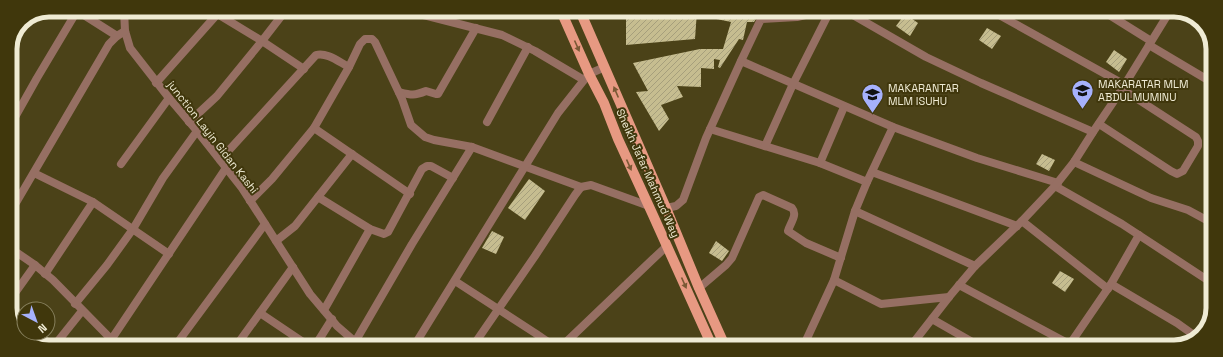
<svg xmlns="http://www.w3.org/2000/svg" width="1223" height="357" font-family="'Space Grotesk',sans-serif">
<style>
.building{fill:url(#building-hatch)}
.lines{fill:none;stroke-linecap:round;stroke-linejoin:round}
.minor{stroke:#966f63;stroke-width:8}
.primary{stroke:#e79982;stroke-width:10}
.oneway{fill:#7a5935}
.labels{text-anchor:middle;stroke-width:4;stroke-linejoin:round;paint-order:stroke}
.poi-label{font-size:11px;fill:#efebd4;stroke:#40370c;text-anchor:start}
.street-label{font-size:11px;fill:#efebd4;stroke:#40370c}
.rim{fill:none;stroke:#efebd4;stroke-width:5}
</style>
<defs>
<pattern id="building-hatch" width="6" height="6" patternUnits="userSpaceOnUse"><rect width="6" height="6" fill="#c6bd90"/><path d="M-1 1l2-2M0 6l6-6M5 7l2-2" fill="none" stroke="#a69f7c"/></pattern>
</defs>
<rect width="100%" height="100%" fill="#4b4218"/>
<!-- building -->
<g class="building">
<polygon points="626,11 697,11 695,39 626,45"/>
<polygon points="697,11 759,11 759,14 754,22 747,22 743,40 739,39 720,68 718,67 720,60 714,59 714,69 701,68 701,87 677,86 683,97 661,105 669,119 659,131 636,92 648,91 633,63 700,49 723,49 731,22 697,15"/>
<polygon points="905,14 918,23 910,36 896,26"/>
<polygon points="987,28 1001,36 992,49 979,40"/>
<polygon points="1114,50 1127,59 1119,72 1106,62"/>
<polygon points="1042,154 1055,160 1049,171 1036,164"/>
<polygon points="529,179 545,191 525,220 508,208"/>
<polygon points="492,231 504,237 496,254 482,248"/>
<polygon points="716,241 729,251 722,261 709,253"/>
<polygon points="1060,271 1074,279 1065,292 1052,283"/>
</g>
<g class="lines">
<!-- minor -->
<g class="minor">
<polyline points="76,10 117,36"/>
<polyline points="124,10 125,31 130,48 169,98 197,131 242,188 310,294 337,326 360,346"/>
<polyline points="211,10 262,41 304,69"/>
<polyline points="404,10 502,35 535,51 584,80"/>
<polyline points="846,11 926,57 981,83 1093,132"/>
<polyline points="992,11 1125,85"/>
<polyline points="1103,11 1151,41"/>
<polyline points="1149,45 1213,83"/>
<polyline points="741,61 893,127 977,158 1058,183"/>
<polyline points="156,83 220,11"/>
<path d="M399,92C411,95 414,96 426,91L436,94H438L476,28"/>
<polyline points="189,122 217,96 262,41 286,10"/>
<polyline points="487,122 528,47"/>
<polyline points="1099,124 1171,171 1177,174 1183,171 1198,146 1198,141 1196,137 1122,89"/>
<polyline points="10,126 37,78 77,11"/>
<polyline points="314,128 410,194"/>
<polyline points="710,129 820,163 867,182"/>
<polyline points="765,146 793,84 830,11"/>
<path d="M220,160L316,55C327,52 339,62 349,67"/>
<polyline points="1074,162 1151,198 1188,210 1212,223"/>
<polyline points="820,163 844,107"/>
<polyline points="121,164 169,98"/>
<polyline points="872,172 1017,226"/>
<polyline points="34,173 93,202 169,254"/>
<polyline points="1055,186 1122,224 1212,283"/>
<polyline points="318,197 370,229 384,234 388,232 422,169 427,166 431,166 453,178"/>
<polyline points="250,201 272,179 314,128 349,67 360,44 365,39 372,39 375,42 402,99 411,125 425,137 434,140 472,147 581,187"/>
<polyline points="666,208 676,206 683,200 706,138 741,61 761,19 797,17 822,11"/>
<polyline points="855,211 975,266"/>
<polyline points="10,213 109,44 117,36 125,31"/>
<polyline points="1022,221 1108,289"/>
<polyline points="276,241 295,226 352,154"/>
<polyline points="16,252 35,265 53,280 111,339"/>
<polyline points="45,274 93,202"/>
<polyline points="834,280 881,304 949,297"/>
<polyline points="455,281 535,333 554,346"/>
<polyline points="1111,284 1177,323 1198,338"/>
<polyline points="959,285 1073,346"/>
<path d="M699,288L726,265L732,258L759,197L763,195L792,208C798,215 790,223 788,231L806,243L841,258"/>
<polyline points="10,300 35,265"/>
<polyline points="75,304 107,265 133,229 163,178 197,131"/>
<polyline points="324,310 370,229"/>
<polyline points="260,313 309,346"/>
<polyline points="932,319 981,347"/>
<polyline points="355,342 412,244 472,147"/>
<polyline points="1189,342 1194,334"/>
<polyline points="1070,344 1111,284 1139,235"/>
<polyline points="54,346 82,311"/>
<polyline points="107,346 226,168"/>
<polyline points="175,346 265,224"/>
<polyline points="236,346 293,267"/>
<polyline points="315,346 332,319"/>
<polyline points="414,346 558,113 584,80 589,74 605,67"/>
<polyline points="473,346 535,256 575,195 581,187 591,185 649,206"/>
<polyline points="562,346 653,259 667,246"/>
<polyline points="803,347 834,280 855,211 867,182 893,127"/>
<polyline points="910,347 949,297 975,266 1022,221 1055,186 1074,162 1093,132 1122,89 1170,11"/>
</g>
<!-- primary -->
<g class="primary">
<polyline points="561,11 589,74 604,103 618,139 652,213 712,346"/>
<polyline points="580,11 666,208 699,288 725,346"/>
</g>
</g>
<!-- one-way arrows -->
<defs><path id="oneway-solid" d="M-6-.8H1V-3.2L6.5 0L1 3.2V.8H-6Z"/></defs>
<g class="oneway">
<use href="#oneway-solid" transform="translate(577 46) rotate(66)"/>
<use href="#oneway-solid" transform="translate(616 92) rotate(-113)"/>
<use href="#oneway-solid" transform="translate(629 165) rotate(66)"/>
<use href="#oneway-solid" transform="translate(684 283) rotate(66)"/>
</g>
<!-- icons -->
<defs>
<symbol id="school-pin" viewBox="-11 -11 22 30"><path d="M0 17L-7.5 6A9.5 9.5 0 1 1 7.5 6Z" fill="#a6b1fc" stroke="#40370c"/><path d="M0-5L7-2L0 1L-7-2ZM-4 1L0 2.5L4 1V4Q0 6-4 4Z" fill="#111"/></symbol>
</defs>
<g fill-rule="evenodd">
<use href="#school-pin" x="1070" y="78" width="25" height="34"/>
<use href="#school-pin" x="860" y="82" width="25" height="34"/>
</g>
<g class="labels">
<!-- poi labels -->
<g class="poi-label">
<text x="1098" y="88">MAKARATAR MLM<tspan x="1098" dy="13">ABDULMUMINU</tspan></text>
<text x="888" y="92">MAKARANTAR<tspan x="888" dy="13">MLM ISUHU</tspan></text>
</g>
<!-- street labels -->
<g class="street-label">
<text transform="translate(213 137) rotate(52)" y="4">junction Layin Gidan Kashi</text>
<text transform="translate(648 173) rotate(66)" y="4">Sheikh Jafar Mahmud Way</text>
</g>
</g>
<!-- crop -->
<path d="M0 0H1223V357H0ZM49 17H1174A32 32 0 0 1 1206 49V308A32 32 0 0 1 1174 340H49A32 32 0 0 1 17 308V49A32 32 0 0 1 49 17Z" fill="#40370c" fill-rule="evenodd"/>
<path class="rim" d="M49 17H1174A32 32 0 0 1 1206 49V308A32 32 0 0 1 1174 340H49A32 32 0 0 1 17 308V49A32 32 0 0 1 49 17Z"/>
<!-- north arrow -->
<g transform="translate(36 321) rotate(139)"><circle r="19" fill="#40370c" stroke="#867f5c"/>
<path d="M0-3L7 15L0 10L-7 15Z" fill="#a6b1fc"/>
<text y="-6" font-size="11" font-weight="bold" text-anchor="middle" fill="#efebd4">N</text>
</g>
</svg>
